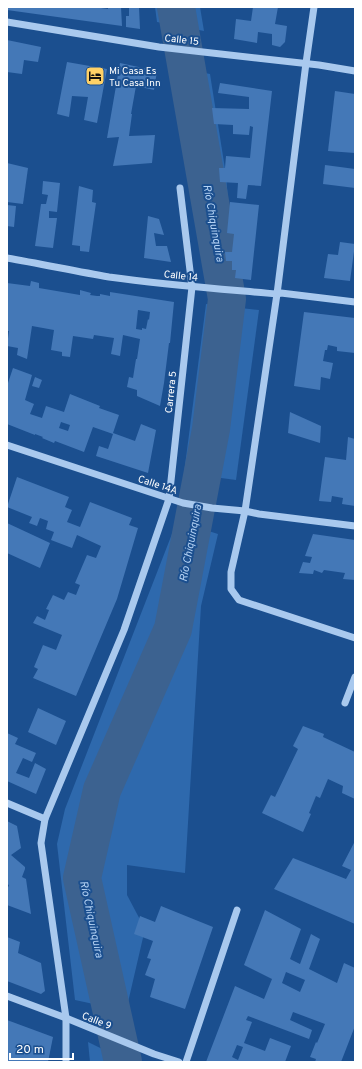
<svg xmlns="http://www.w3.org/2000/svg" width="362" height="1069" font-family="Overpass,sans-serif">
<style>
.green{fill:#2e69ad}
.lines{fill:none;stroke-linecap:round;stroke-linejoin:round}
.river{stroke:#3c6290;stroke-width:38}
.building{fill:#4478b7;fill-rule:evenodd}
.minor{stroke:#a9c9ee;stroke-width:7}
.labels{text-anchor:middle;stroke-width:4;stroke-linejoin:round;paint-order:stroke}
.street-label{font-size:10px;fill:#fff;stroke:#1b4f8f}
.poi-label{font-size:10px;fill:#fff;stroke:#1b4f8f;text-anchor:start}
.water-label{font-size:11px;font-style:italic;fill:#b5d3f5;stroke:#1b4f8f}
</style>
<rect width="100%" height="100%" fill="#1b4f8f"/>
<!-- green -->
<g class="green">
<polygon points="155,7 200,7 204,31 157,22"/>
<polygon points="169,66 210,74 226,175 234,270 204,270"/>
<polygon points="206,304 259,310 236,480 184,473"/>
<polygon points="177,521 218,534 201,606 185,873 127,865 127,895 145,929 126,1011 75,1000 57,844 65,809"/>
<polygon points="88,1042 129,1062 90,1062"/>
</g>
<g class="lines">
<!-- river -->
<polyline class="river" points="123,1062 82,878 102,790 173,629 211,429 227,299 176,7"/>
</g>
<!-- building -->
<g class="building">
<polygon points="7,7 94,7 108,9 108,7 121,7 122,26 7,10"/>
<polygon points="129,7 139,7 140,29 126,27 126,16 129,16"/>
<polygon points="253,7 278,7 275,24 287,26 285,42 280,47 272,45 272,34 258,32 257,43 234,39 236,19 251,21"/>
<polygon points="7,40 41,47 38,62 24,60 22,74 7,72"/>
<polygon points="67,62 107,69 97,123 84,120 88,97 72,96 69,117 57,114"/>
<polygon points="120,63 157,71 154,90 136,86 131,114 132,114 129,136 155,135 152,163 113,166 119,137 107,138"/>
<polygon points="220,83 272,91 261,186 248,185 246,199 237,198 238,183 220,182 219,168 225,168 226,156 250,158 253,127 250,126 249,135 233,134 233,125 214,124 212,108 249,109 249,97 218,93"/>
<polygon points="335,91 355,94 355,153 328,151"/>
<polygon points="7,163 28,168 23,204 7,202"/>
<polygon points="325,165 355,169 355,188 323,184"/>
<polygon points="43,181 60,183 57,212 49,211 49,218 57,218 53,248 35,246 41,204 46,204 48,195 42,194"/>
<polygon points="79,186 93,190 92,202 96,203 89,252 80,251 80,246 72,245"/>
<polygon points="230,202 259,205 251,280 235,278 236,270 232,270 232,261 226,261 225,252 232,252 234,234 227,233"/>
<polygon points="7,205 16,206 14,227 7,226"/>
<polygon points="148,216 159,219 164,235 154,233 156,246 167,246 171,262 144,258"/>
<polygon points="340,242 355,244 350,281 324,278 328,254 338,255"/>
<path d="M31,281L39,283V288L80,295V290L91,293L90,295L97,296H100V294L110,296V292L174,302L170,343H169L164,383L160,406L137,396V390L127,387L129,377L133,378L136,359H137L140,339L123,335L120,356L111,354L114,338L94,335L93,339L73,336L70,357L62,356V352L51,350L54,330L32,326L27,359L17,355L18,348L7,346L9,331H7V283L30,286ZM138,310L150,312L149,320L148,319L146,329L142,328V330L136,329Z"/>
<polygon points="304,312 355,318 355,353 337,351 337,347 328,345 327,350 325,350 323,361 333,363 330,379 321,377 320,390 294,386"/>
<path d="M13,368L32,375L25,400L34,404L30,414L42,418L46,406L64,412L70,394L100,406L99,408L119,415L113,433L135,441L141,424L156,430L148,473L96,456L99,446L108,449L113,434L93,427L84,452L55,441L54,443L42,438L43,437L35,434V435L7,424V386ZM61,422L70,425L68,431L59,428Z"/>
<polygon points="35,377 42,380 39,388 32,386"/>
<polygon points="290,412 321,426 320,443 288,433"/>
<polygon points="348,437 355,439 355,506 342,504 343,498 332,496 331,502 319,501 325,457 346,460"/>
<polygon points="17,477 69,497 65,507 72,510 67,522 80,527 90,502 132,518 129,525 138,528 117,599 76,696 33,678 38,669 34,667 43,645 56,650 62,635 33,623 37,616 45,620 49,610 46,609 53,595 64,600 68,592 76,595 80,585 75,583 87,555 96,558 101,546 77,535 72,548 51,540 54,532 46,529 48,521 40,518 37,526 29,523 32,517 7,507"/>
<polygon points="7,523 50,543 40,568 7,553"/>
<polygon points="313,534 355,540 355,580 343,579 345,573 324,570 322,573 314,570 313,574 299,573 303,562 310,563 312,557 305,556"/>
<polygon points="38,708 66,721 56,745 28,732"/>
<polygon points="303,726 324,734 323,737 355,752 355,799 342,793 343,786 328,779 320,798 316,796 309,813 311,814 303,832 262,813 271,795 275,797 298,749 293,746"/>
<polygon points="7,733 18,738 15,744 36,753 32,762 23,758 16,773 29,778 35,763 46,769 36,794 7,781"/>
<polygon points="7,821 17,826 21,848 11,855 25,867 25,869 22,877 26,879 31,914 7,905 7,890 9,885 7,884"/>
<polygon points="355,841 355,924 274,889 293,858 346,879 351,870 342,866"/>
<polygon points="161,906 213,927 185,1009 150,997 155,979 145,975 151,959 147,958 153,941 134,934 140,916 155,922"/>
<path d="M265,910L301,929L290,959L300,964L311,934L320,939L309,969L337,983L344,963L355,968V1026L341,1062H315L316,1059L310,1057L316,1042L317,1043L325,1024L293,1012L290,1020L312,1030L309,1039L248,1016L246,1020L252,1022L244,1043L265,1051L270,1038L291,1046L285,1062H206L235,986L264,999L272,979L244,965ZM286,972L305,980L300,992L282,983ZM237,1045L243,1047L238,1060L232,1057Z"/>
<polygon points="7,937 20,942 18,953 41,963 45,991 41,994 7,981"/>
<polygon points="7,1020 53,1037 48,1062 7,1062"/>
</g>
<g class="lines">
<!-- minor -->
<g class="minor">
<polyline points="314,7 306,63 277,294 245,511 231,572 231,589 239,600 355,638"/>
<polyline points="7,22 159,47 319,65 355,71"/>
<path d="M7,258C41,264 75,271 109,277C165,285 221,289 277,294L281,293L355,302"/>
<polyline points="7,445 183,503 212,508 245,511 259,514 355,526"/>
<polyline points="345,703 355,677"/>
<polyline points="7,803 45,819"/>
<polyline points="7,996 66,1018 154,1054 179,1062"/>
<polyline points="66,1062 66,1018 41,843 45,819 124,630 169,499 192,287 180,188"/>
<polyline points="186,1062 237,910"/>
</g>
</g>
<!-- icons -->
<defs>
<symbol id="hotel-square" viewBox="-11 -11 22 22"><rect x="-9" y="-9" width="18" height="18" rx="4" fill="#ffd166" stroke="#1b4f8f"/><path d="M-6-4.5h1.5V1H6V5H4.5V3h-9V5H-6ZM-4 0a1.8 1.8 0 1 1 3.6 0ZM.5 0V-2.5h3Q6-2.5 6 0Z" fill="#111"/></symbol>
</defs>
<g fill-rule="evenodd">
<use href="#hotel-square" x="84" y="65" width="22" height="22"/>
</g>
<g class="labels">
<!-- street labels -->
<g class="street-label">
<text transform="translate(182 39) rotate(6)" y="4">Calle 15</text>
<text transform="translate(181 275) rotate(6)" y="4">Calle 14</text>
<text transform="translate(170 392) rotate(-84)" y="4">Carrera 5</text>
<text transform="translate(158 484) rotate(18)" y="4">Calle 14A</text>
<text transform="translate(97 1020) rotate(22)" y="4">Calle 9</text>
</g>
<!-- poi labels -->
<g class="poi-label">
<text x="109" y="74">Mi Casa Es<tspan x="109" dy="12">Tu Casa Inn</tspan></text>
</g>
<!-- water labels -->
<g class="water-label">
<text transform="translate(214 223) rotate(80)" y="4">Río Chiquinquira</text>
<text transform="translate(190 543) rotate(-79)" y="4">Río Chiquinquira</text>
<text transform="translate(92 919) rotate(78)" y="4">Río Chiquinquira</text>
</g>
</g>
<!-- border -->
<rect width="362" height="1069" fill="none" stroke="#ffffff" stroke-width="16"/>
<!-- scale -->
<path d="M10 1053v6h63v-6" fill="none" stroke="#ffffff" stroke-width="2"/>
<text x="16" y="1053" font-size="12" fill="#ffffff" stroke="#1b4f8f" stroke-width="3" paint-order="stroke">20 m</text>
</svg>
